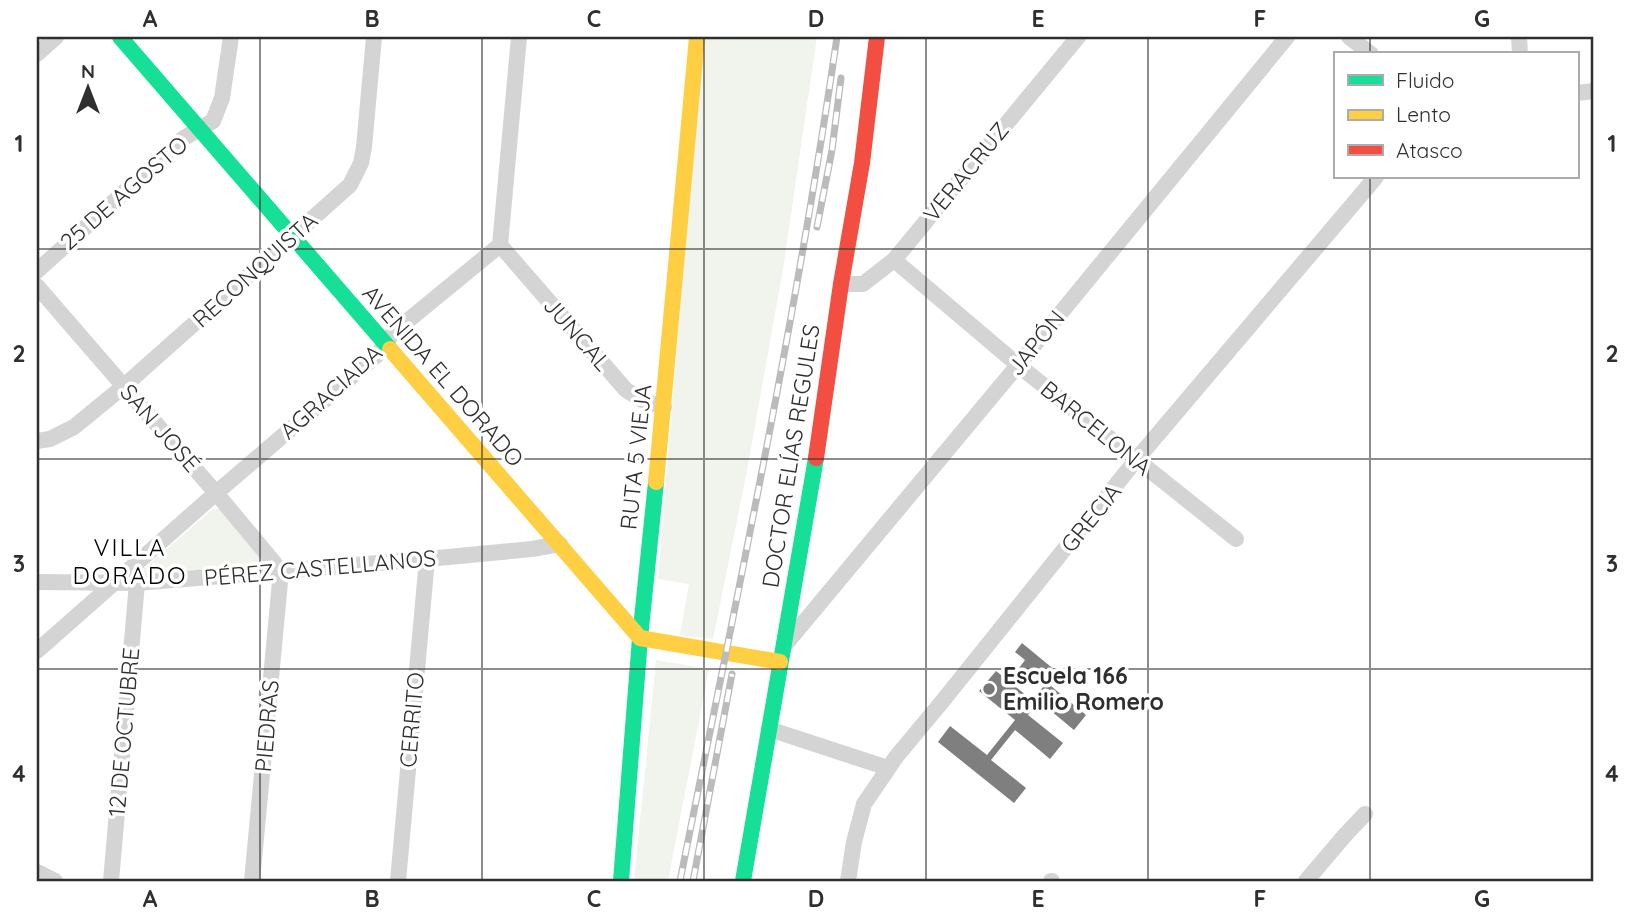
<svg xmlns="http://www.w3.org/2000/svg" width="1631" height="918" font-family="Quicksand,sans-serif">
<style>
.green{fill:#f1f4ed}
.building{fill:#7f7f7f}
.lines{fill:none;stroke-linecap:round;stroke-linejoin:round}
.street{stroke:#d4d4d4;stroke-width:16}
.fast{stroke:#16e098;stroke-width:16}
.slow{stroke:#ffcf43;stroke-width:16}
.jam{stroke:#f24e42;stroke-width:16}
.rail-casing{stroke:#bbb;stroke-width:7}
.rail{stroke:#fff;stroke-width:4.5;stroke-dasharray:13;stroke-linecap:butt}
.grid{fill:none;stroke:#2f2f2f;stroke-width:2;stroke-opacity:0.55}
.poi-dot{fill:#787878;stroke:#fff;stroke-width:2.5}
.labels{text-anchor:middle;stroke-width:7;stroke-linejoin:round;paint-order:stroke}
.street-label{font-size:23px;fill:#2f2f2f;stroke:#fff}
.poi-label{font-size:23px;font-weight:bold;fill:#2f2f2f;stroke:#fff;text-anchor:start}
.neighbourhood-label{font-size:24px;letter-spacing:2px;fill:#000;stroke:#fff}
.neatline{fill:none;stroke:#2f2f2f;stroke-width:2.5}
.grid-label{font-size:23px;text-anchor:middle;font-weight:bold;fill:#2f2f2f}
</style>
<rect width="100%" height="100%" fill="#fff"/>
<!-- green -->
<g class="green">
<polygon points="702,37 817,37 783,269 746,476 713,639 680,635 689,584 658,579"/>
<polygon points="213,509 219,509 263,559 262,565 142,574 141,571"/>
<polygon points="656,660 709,669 668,881 634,881"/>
</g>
<!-- building -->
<polygon class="building" points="1022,643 1056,671 1049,680 1053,683 1051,686 1086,715 1074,730 1039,701 1028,715 1063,743 1050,759 1015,730 991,760 1026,788 1014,803 938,742 950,726 987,755 1015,720 979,691 996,671 1032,700 1043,687 1019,668 1025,660 1015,652"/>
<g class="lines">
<!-- street -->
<g class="street">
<polyline points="1349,37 1371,54"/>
<polyline points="1519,37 1520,54"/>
<polyline points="37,54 56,37"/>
<polyline points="1577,93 1594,91"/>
<polyline points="500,245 626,390 642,400 664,407"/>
<polyline points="894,260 1018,365 1236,539"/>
<polyline points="37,271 184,138 213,121 222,98 231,37"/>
<polyline points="841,284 863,284 894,260 1078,37"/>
<polyline points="37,286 216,493 281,571 252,881"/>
<polyline points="37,441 50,439 74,427 124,386 350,185 361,163 364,147 374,37"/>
<polyline points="37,582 137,583 427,559 532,549 560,544"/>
<polyline points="785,645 1018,365 1287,37"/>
<polyline points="37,651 216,493 377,355 394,332 500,245 519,37"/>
<polyline points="769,729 888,768"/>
<polyline points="37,872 55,881"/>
<polyline points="111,881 137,583"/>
<polyline points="398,881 427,559"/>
<polyline points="848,881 854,842 864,804 896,757 941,703 1136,460 1376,177"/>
<polyline points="1051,881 1052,881"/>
<polyline points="1306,881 1346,834 1365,814"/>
</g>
<!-- fast -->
<g class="fast">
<polyline points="120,37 390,349"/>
<polyline points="621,881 640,638 656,482"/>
<polyline points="743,881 816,458"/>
</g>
<!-- slow -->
<g class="slow">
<polyline points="390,349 640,638 780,662"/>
<polyline points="656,482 697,37"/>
</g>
<!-- jam -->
<polyline class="jam" points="816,458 841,284 862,163 877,37"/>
<defs>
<g id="rail">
<polyline points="817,227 832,150 841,78"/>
<path d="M680,881C736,601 796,320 837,37"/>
<polyline points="693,881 732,674"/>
</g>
</defs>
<!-- rail casing -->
<use href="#rail" class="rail-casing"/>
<!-- rail -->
<use href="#rail" class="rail"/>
</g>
<!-- grid -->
<path class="grid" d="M260,37V881M482,37V881M704,37V881M926,37V881M1148,37V881M1370,37V54M1370,177V881M37,249H1594M37,459H1594M37,669H1594"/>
<!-- markers -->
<circle class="poi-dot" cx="989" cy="689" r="7"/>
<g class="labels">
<!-- street labels -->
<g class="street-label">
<text transform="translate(966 172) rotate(-51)" y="8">VERACRUZ</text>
<text transform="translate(124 193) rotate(-41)" y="8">25 DE AGOSTO</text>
<text transform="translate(255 270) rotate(-42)" y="8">RECONQUISTA</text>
<text transform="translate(577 334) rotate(49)" y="8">JUNCAL</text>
<text transform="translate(1036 343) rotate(-51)" y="8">JAPÓN</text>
<text transform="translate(443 376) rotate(49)" y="8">AVENIDA EL DORADO</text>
<text transform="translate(331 392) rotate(-42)" y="8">AGRACIADA</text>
<text transform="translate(160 428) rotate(49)" y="8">SAN JOSÉ</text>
<text transform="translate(1096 428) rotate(39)" y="8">BARCELONA</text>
<text transform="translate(791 456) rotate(-81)" y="8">DOCTOR ELÍAS REGULES</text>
<text transform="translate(636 457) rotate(-84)" y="8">RUTA 5 VIEJA</text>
<text transform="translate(1091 518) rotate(-51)" y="8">GRECIA</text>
<text transform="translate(320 568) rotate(-5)" y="8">PÉREZ CASTELLANOS</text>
<text transform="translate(412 720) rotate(-85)" y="8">CERRITO</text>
<text transform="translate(267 726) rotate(-85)" y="8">PIEDRAS</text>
<text transform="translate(124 732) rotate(-85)" y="8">12 DE OCTUBRE</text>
</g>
<!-- poi labels -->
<g class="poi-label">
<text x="1003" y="684">Escuela 166<tspan x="1003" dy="26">Emilio Romero</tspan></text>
</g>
<!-- neighbourhood labels -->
<g class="neighbourhood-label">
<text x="130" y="556">VILLA<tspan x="130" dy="28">DORADO</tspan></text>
</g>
</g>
<!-- border -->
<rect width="1631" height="918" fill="none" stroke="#ffffff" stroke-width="77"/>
<!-- legend -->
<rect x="1334" y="52" width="245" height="126" fill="#ffffff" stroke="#acacac" stroke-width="2"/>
<rect x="1348" y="75" width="35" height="10" fill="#16e098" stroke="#acacac" stroke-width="2"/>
<text x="1396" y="88" font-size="21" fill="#2f2f2f">Fluido</text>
<rect x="1348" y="110" width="35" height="10" fill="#ffcf43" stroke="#acacac" stroke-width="2"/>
<text x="1396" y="122" font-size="21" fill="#2f2f2f">Lento</text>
<rect x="1348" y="145" width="35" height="10" fill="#f24e42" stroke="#acacac" stroke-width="2"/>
<text x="1396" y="158" font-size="21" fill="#2f2f2f">Atasco</text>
<!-- north arrow -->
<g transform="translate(88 88)" stroke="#ffffff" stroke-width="5" paint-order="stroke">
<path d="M0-5L12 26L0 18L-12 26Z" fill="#2f2f2f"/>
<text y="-10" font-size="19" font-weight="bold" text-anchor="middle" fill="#2f2f2f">N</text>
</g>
<rect x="38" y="38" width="1554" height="842" class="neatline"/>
<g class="grid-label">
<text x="150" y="27">A</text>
<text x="372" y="27">B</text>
<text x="594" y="27">C</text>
<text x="816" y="27">D</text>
<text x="1038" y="27">E</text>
<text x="1260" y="27">F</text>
<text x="1482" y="27">G</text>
<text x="19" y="152">1</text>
<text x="1612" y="152">1</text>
<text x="19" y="362">2</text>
<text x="1612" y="362">2</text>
<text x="19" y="572">3</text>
<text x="1612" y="572">3</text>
<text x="19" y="782">4</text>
<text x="1612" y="782">4</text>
<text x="150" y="907">A</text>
<text x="372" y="907">B</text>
<text x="594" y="907">C</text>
<text x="816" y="907">D</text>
<text x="1038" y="907">E</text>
<text x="1260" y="907">F</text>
<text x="1482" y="907">G</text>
</g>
</svg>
